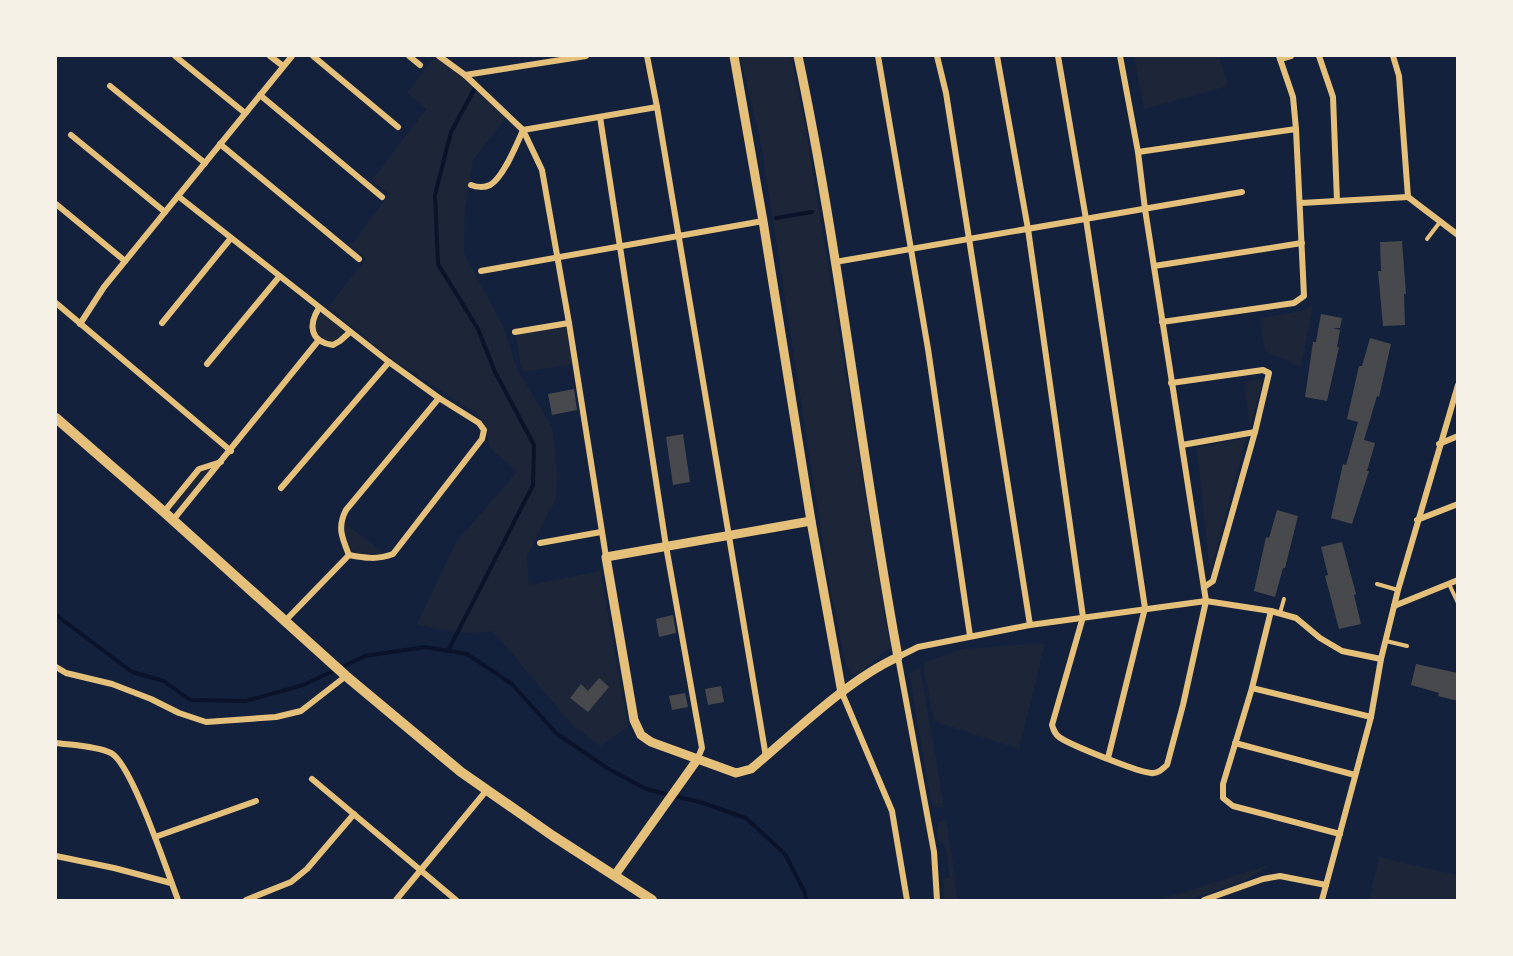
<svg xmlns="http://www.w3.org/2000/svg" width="1513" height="956" font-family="Raleway,sans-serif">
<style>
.green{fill:#1d2539}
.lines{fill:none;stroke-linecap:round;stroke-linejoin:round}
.stream{stroke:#0b132b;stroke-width:4}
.building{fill:#48494c}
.service{stroke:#e5c07b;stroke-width:4}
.minor{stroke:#e5c07b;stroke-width:6}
.tertiary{stroke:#e5c07b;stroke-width:9}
.secondary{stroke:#e5c07b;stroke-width:10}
</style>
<rect width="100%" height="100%" fill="#14213d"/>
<!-- green -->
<g class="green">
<path d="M436,56L462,77L506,118L473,160L465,209L464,253L503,326L517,369L552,427L557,473L556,500L548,514L527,557L529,585L600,571L628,727L600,746L572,725L493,631C467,636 442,630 417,624L456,542L517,472L489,447L486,430L481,419L471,410L392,359L328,307L366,259L351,246L389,194L372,180L426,109L407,93Z"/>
<polygon points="740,56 791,56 806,130 890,647 860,673 851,675 845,661 829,582 762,149"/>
<polygon points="1134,56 1219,56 1228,86 1144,109"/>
<polygon points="1313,305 1301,367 1265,351 1260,318 1302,311"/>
<polygon points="319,308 350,332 333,345 318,341 312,325"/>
<polygon points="567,327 573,364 522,372 516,335"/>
<polygon points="1259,379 1262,383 1250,427 1244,382"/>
<polygon points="1246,438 1210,574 1197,448"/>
<polygon points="221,462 180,512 170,504 199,469"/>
<path d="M344,522L383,553C354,563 345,548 344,522Z"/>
<polygon points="1045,643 1019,749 934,721 923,663 963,649"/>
<polygon points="920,668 944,807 938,808 931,801 909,673"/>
<polygon points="946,819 955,877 957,900 944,900 943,879 950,877 945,845 939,841 937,830 939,822"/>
<polygon points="1379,857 1457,875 1457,900 1369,900"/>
<polygon points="1272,864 1244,881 1188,900 1159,900"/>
</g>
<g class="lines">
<!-- stream -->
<g class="stream">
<polyline points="776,218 812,212"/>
<polyline points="56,615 132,672 164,681 190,700 246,701 303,685 365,656 425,647 467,654 512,684 556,733 607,768 646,789 703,803 746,818 785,854 805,893 806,900"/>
<polyline points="448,651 533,485 534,445 495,372 478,329 438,264 435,195 451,132 475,88"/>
</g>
</g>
<!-- building -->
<g class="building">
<polygon points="1402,241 1406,294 1404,294 1405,325 1383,326 1378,271 1381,271 1380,242"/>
<polygon points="1321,314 1342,318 1340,328 1333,328 1340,330 1337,347 1339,347 1327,401 1305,397 1313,342 1316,342"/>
<polygon points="1370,338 1391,344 1379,397 1377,396 1364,440 1375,443 1367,471 1369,471 1352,524 1331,518 1343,464 1346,465 1358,422 1347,419 1359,366 1362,366"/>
<polygon points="574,389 577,410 552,415 548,394"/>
<polygon points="683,434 690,482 673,485 666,437"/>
<polygon points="1277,510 1298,516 1285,568 1283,568 1275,597 1254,591 1266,537 1269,538"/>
<polygon points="1342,542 1356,594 1354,595 1361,624 1339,629 1325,576 1328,575 1321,547"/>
<polygon points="673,615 676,633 659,637 656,619"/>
<polygon points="1416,664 1458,673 1458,701 1438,696 1439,693 1411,685"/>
<polygon points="599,678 609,687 588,712 570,698 581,684 588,691"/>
<polygon points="721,686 724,702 708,705 705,689"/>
<polygon points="685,693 688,707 672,710 669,696"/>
</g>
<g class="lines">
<!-- service -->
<g class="service">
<polyline points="1427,239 1440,222"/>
<polyline points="1377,584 1398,590"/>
<polyline points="1449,584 1458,603"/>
<polyline points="1280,613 1284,599"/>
<polyline points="1386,641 1407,646"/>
</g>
<!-- minor -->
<g class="minor">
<polyline points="175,56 245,113"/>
<polyline points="270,56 283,66"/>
<polyline points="313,56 398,127"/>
<polyline points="409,56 420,65"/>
<polyline points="439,56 465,75 523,130 542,170 569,323 606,557"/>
<polyline points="647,56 657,107 766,757"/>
<polyline points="878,56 928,349 970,636"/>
<polyline points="937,56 946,93 1030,625"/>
<path d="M997,56L1028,229L1083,617L1052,725C1054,731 1055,734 1059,737C1070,745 1138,772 1151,773C1158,774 1162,769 1167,765L1183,705L1206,601L1145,209L1138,152L1120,56"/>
<polyline points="1058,56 1086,219 1145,608 1108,758"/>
<polyline points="1319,56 1333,97 1337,201"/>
<polyline points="1393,56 1399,76 1408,197"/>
<polyline points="1280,59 1291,56"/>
<polyline points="465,75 586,56"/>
<polyline points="110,86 205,163"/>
<polyline points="260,95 382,197"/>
<polyline points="600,117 666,546 702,748 697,760"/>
<polyline points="71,135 165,212"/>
<polyline points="220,144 359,259"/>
<polyline points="1138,152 1296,129"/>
<path d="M471,185C476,187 484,188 490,185C503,178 517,144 523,130L657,107"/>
<path d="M178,196L389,362L439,398L479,423L484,430L482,439L393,554C378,560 364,558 349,555"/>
<polyline points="1408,197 1458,235"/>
<polyline points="1301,203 1408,197"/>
<polyline points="56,204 125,261"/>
<polyline points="835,262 1242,192"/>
<polyline points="1154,266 1302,243"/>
<polyline points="481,271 763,221"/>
<polyline points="56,303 231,451"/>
<path d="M319,308C308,325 310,342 333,345L340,341L350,332"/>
<polyline points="1162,322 1294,303 1304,296 1296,129 1293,97 1279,56"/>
<polyline points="162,323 231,238"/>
<polyline points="80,324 104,287 292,56"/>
<polyline points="515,332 569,323"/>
<polyline points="207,364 279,277"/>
<polyline points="1171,383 1263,370 1269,373 1255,432 1213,581 1204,587"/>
<polyline points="1439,444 1458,436"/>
<polyline points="1182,445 1255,432"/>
<polyline points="281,488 389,362"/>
<polyline points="164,512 199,469 221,462"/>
<polyline points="173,520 318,341"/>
<polyline points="1417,520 1458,504"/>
<polyline points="540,543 601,532"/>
<path d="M349,555C342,538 337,527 346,510L439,398"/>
<polyline points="1394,606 1458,580"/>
<polyline points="1271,611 1252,688 1223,784 1223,798 1233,806 1340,834"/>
<polyline points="285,621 349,555"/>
<polyline points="56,667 66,673 112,684 151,699 179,713 206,722 276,717 301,711 346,676"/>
<polyline points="1252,688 1371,717"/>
<polyline points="842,693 892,811 907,900"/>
<path d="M56,743C71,745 97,746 111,753C132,764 168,874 178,900"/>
<polyline points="1235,743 1355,775"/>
<polyline points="312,779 456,900"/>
<polyline points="155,837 256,801"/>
<polyline points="56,856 114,868 171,883"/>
<polyline points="246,900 291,882 307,869 354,814"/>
<polyline points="396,900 486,791"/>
<polyline points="937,900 934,852 898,657 918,647 1030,625 1206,601 1271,611 1296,618 1320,638 1342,651 1381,659"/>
<polyline points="1204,900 1263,879 1280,876 1326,885"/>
<polyline points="1322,900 1371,717 1381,659 1398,590 1458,385"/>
</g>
<!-- tertiary -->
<g class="tertiary">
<polyline points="734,56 763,221 811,521 842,693"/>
<path d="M798,56C840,254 861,457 898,657C847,680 794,733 751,769L736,773L651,742L641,735L634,720L606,557L811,521"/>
<polyline points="615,875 697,760"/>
</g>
<!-- secondary -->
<polyline class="secondary" points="56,418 164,512 346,676 461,772 553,836 652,900"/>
</g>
<!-- border -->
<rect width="1513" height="956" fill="none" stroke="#f6f1e7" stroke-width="114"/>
</svg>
